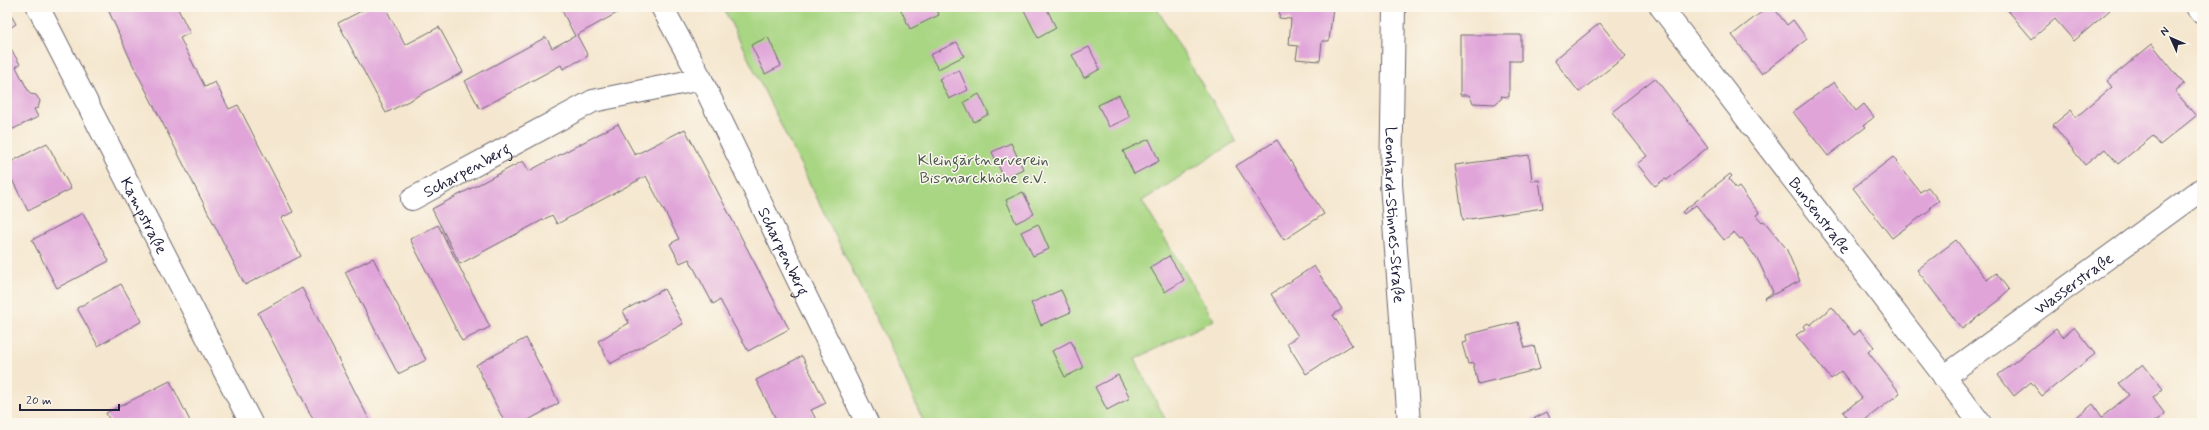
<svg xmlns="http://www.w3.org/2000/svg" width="2209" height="430" font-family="Mynerve,sans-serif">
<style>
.green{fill:#a9d683;stroke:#667c5f}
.building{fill:#e0a4d9}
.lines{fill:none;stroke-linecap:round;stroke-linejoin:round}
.minor-casing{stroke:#6c676f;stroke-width:24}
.major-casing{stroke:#6c676f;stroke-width:24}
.minor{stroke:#fff;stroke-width:22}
.major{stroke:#fff;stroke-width:22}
.labels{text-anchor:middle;stroke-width:3;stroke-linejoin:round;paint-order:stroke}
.park-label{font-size:16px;fill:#4a5851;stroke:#fbf7ec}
.street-label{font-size:16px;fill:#22223b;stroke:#fbf7ec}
</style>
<rect width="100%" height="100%" fill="#fbf7ec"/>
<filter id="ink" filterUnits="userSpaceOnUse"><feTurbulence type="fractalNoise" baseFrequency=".025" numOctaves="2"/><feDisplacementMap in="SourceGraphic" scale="8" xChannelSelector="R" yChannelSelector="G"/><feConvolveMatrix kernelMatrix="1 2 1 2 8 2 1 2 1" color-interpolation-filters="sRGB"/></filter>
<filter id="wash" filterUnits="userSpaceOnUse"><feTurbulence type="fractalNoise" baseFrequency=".012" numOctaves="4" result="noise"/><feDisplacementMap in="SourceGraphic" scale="16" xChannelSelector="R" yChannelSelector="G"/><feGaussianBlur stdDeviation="0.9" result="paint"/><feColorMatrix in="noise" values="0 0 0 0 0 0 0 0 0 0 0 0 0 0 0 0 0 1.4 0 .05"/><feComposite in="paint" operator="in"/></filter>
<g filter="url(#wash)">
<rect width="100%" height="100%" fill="#f5e7cf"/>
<!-- green -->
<polygon class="green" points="723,7 1156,7 1236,141 1142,201 1214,320 1135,359 1167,423 924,423 895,357"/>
<g id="blocks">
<!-- building -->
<g class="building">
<polygon points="107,7 177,7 190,33 180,38 205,87 215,82 229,109 238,105 293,212 281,218 301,256 245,285 132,63"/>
<polygon points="369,7 385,7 405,45 439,27 463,72 386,113 338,23"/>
<polygon points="560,7 628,7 577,35 588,56 563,69 561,65 480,109 465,81 546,37 552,48 575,36"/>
<polygon points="901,7 936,7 939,15 910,29 900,8"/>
<polygon points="1030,7 1046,7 1056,28 1038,38 1024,10"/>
<polygon points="1280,7 1333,7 1329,41 1322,41 1320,61 1296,59 1298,46 1289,45 1291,19 1279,18"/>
<polygon points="1768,7 1773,7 1787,25 1793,20 1807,39 1762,74 1732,35"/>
<polygon points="2005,7 2107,7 2110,10 2074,41 2055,19 2032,39"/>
<polygon points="7,8 16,24 7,30"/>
<polygon points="1600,23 1626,56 1579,92 1554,60"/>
<polygon points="1460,35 1521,35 1521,61 1509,61 1509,97 1501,96 1502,98 1495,104 1473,103 1469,95 1460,95"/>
<polygon points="768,37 781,66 765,74 751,45"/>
<polygon points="957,42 964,56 938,69 930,55"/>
<polygon points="7,43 20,64 16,67 30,94 36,95 40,101 38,108 34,109 38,117 7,132"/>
<polygon points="2152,44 2184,84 2175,91 2196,116 2160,145 2153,136 2118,164 2105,149 2085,165 2053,125 2071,110 2076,117 2112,87 2107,81"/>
<polygon points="1089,47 1100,69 1084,78 1072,55"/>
<polygon points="959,70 968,90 949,99 939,79"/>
<polygon points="1655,78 1708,147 1667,180 1665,179 1655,186 1637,164 1647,156 1612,112"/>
<polygon points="1834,82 1856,111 1864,104 1874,117 1864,125 1866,127 1828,156 1793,112"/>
<polygon points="979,94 989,114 974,122 964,102"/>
<polygon points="1119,95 1130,117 1109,127 1098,105"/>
<polygon points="618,124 635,155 685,129 789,329 748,351 720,300 713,304 689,259 680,263 670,244 679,239 646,176 557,224 552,215 460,264 432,209 523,161 529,171"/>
<polygon points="1149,139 1159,161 1134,174 1123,151"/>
<polygon points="1277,140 1324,214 1284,240 1236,166"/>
<polygon points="47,143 71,189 28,211 7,170 7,164"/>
<polygon points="1011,143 1023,169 1004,178 992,152"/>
<polygon points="1529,155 1532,181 1539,180 1543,208 1463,220 1455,165"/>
<polygon points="1893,157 1920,192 1928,187 1939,201 1930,207 1931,209 1892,238 1853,188"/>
<polygon points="1730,174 1732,176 1729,179 1736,189 1739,187 1759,213 1756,215 1762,222 1764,221 1786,248 1800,281 1764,299 1773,292 1759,262 1742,238 1740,239 1734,232 1724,240 1696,205 1684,214 1682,212"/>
<polygon points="1023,192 1034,214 1016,223 1006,200"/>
<polygon points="83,213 109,261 57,288 32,240"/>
<polygon points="1038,224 1049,249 1033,256 1021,232"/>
<polygon points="438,225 490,327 462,341 410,239"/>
<polygon points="1956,240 1987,280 1996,273 2009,290 2001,297 2001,299 1962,329 1917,270"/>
<polygon points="1169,256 1184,280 1165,292 1150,267"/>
<polygon points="373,258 426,360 398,374 345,272"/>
<polygon points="1314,266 1342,309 1333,315 1352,345 1306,374 1287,343 1298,336 1271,294"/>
<polygon points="121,284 142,321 98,346 77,308"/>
<polygon points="302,288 318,319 371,423 315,423 258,313"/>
<polygon points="664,289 683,324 610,364 598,341 629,323 623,311"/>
<polygon points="1061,290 1071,312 1041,325 1031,303"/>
<polygon points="1832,307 1854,335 1860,330 1874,347 1868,352 1900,393 1861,423 1851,423 1843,412 1862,398 1841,371 1831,379 1796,335 1805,329 1803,326 1808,323 1810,325"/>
<polygon points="1518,322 1525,348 1534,346 1540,369 1478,384 1473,363 1468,364 1462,343 1467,342 1466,335"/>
<polygon points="2074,327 2095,354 2042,396 2031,382 2014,396 1998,375 2056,329 2062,337"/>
<polygon points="526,338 559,403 523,423 505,423 476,365"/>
<polygon points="1071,341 1083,368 1065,377 1052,351"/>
<polygon points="802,356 826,403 811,410 818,423 778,423 756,380"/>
<polygon points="2143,364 2163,389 2153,398 2165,414 2153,423 2069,423 2093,404 2102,417 2129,395 2119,383"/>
<polygon points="1118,375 1130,398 1107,410 1095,387"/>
<polygon points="170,381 191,423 111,423 106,413"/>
<polygon points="1547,412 1552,423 1527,423 1527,422"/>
</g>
</g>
</g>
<g filter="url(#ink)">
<use href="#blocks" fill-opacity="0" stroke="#6c676f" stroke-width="1"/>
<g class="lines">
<defs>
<g id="minor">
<path id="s1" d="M662,7L701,79L867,423"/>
<path id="s2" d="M1394,7L1391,184L1409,423"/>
<path id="s3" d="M1661,7L1980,423"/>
<polyline points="2197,7 2202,13"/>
<path id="s4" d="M412,199L593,101L701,79"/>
<path id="s5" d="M1944,377L2202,189"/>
</g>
<g id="major">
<path id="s6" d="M38,7L251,423"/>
</g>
</defs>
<!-- minor casing -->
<use href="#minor" class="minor-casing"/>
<!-- major casing -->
<use href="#major" class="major-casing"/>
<!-- minor -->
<use href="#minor" class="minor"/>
<!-- major -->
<use href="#major" class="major"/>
</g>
</g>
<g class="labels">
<!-- park labels -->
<g class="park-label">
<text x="983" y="165">Kleingärtnerverein<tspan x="983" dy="18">Bismarckhöhe e.V.</tspan></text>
</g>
<!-- street labels -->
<g class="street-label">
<text dy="6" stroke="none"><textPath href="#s4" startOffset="62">Scharpenberg</textPath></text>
<text dy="6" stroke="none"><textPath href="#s6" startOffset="234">Kampstraße</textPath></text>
<text dy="6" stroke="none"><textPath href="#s2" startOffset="208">Leonhard-Stinnes-Straße</textPath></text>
<text dy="6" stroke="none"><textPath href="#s3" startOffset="262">Bunsenstraße</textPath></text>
<text dy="6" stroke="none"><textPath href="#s1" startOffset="273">Scharpenberg</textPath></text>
<text dy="6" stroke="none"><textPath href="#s5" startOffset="160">Wasserstraße</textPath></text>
</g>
</g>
<!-- margin -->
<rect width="2209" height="430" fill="none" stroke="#fbf7ec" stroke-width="24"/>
<!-- north arrow -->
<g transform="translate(2171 38) rotate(315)" stroke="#fbf7ec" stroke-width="3" paint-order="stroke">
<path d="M0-3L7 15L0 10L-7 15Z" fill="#22223b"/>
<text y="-6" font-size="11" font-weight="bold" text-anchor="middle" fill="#22223b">N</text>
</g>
<!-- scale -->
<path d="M20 404v6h99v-6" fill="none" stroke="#22223b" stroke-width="2"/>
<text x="26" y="404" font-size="12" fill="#22223b" stroke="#fbf7ec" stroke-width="3" paint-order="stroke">20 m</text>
</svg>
